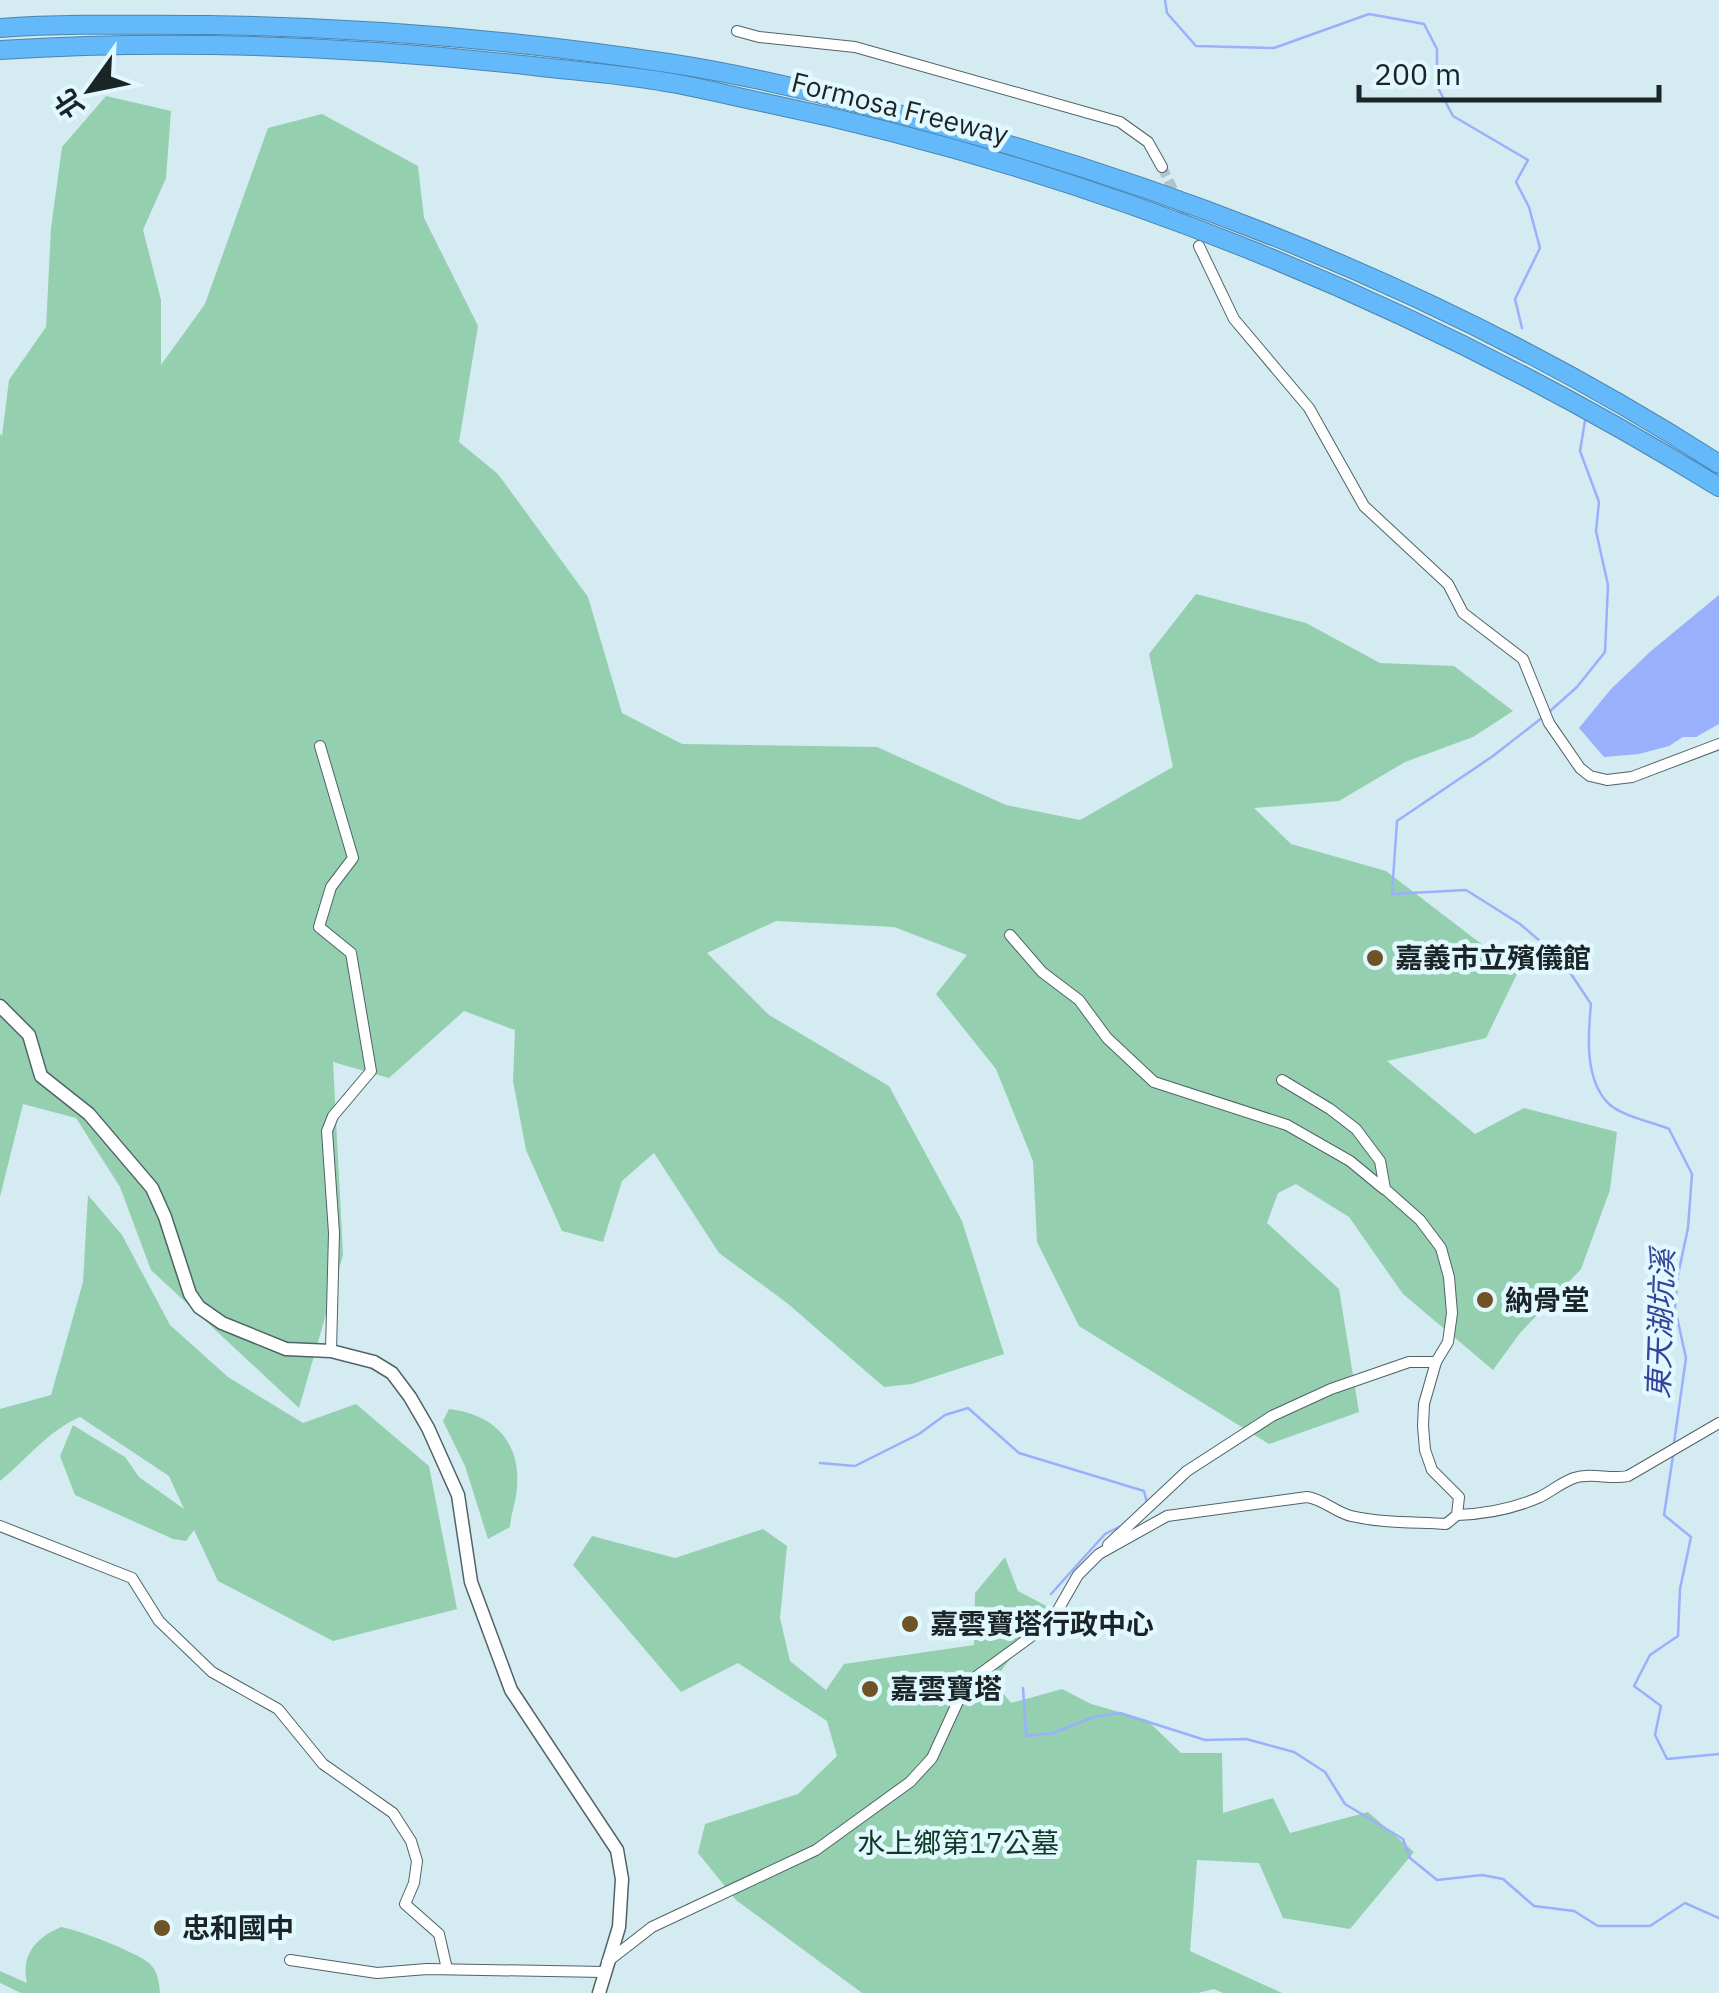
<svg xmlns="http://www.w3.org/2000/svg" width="1719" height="1993" font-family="'IBM Plex Sans','Noto Sans TC',sans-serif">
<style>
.green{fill:#94d0af}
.water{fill:#9ab0fc}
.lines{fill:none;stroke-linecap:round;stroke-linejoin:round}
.stream{stroke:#9ab0fc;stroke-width:2.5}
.minor-tunnel{stroke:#afc3c8;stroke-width:10;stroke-dasharray:10 5;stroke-linecap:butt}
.minor-casing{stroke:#4f6368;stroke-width:12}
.tertiary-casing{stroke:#4f6368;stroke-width:15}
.motorway-casing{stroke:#4a85b0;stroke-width:20}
.minor{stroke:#fff;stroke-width:10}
.tertiary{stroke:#fff;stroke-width:12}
.motorway{stroke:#64b9fa;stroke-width:18}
.poi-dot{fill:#6f5326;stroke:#e1f8fe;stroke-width:4}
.labels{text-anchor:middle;stroke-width:9;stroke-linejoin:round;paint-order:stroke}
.street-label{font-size:28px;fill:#1b2426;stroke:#e1f8fe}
.poi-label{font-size:28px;font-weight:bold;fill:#1b2426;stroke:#e1f8fe;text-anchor:start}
.park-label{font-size:28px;fill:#113927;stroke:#e1f8fe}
.water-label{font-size:30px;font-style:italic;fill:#334399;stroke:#e1f8fe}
</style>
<rect width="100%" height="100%" fill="#d4ebf1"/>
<!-- green -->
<g class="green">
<polygon points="106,96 171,111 166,178 143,230 161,300 161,365 205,304 268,128 322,114 418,166 424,218 478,326 459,442 498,474 588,597 622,713 682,744 877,747 1006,805 1080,820 1173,767 1149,654 1196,594 1306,623 1380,663 1454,666 1513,711 1473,737 1405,762 1339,801 1254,808 1291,844 1386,871 1518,972 1486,1038 1387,1061 1475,1134 1524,1108 1617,1132 1610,1190 1581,1269 1520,1333 1493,1370 1403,1294 1349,1217 1296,1184 1278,1193 1267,1223 1339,1289 1359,1412 1269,1444 1079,1326 1037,1242 1033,1161 996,1069 936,994 967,955 894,927 776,921 707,953 769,1015 889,1086 962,1221 1004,1354 912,1384 884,1387 787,1303 719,1253 654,1153 622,1181 603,1242 562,1231 526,1150 513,1081 515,1030 464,1011 389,1078 333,1062 343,1255 299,1408 151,1270 120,1187 76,1118 23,1104 0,1197 0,434 2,436 9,380 46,327 51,228 62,147"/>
<path d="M88,1195L122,1235L170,1325L228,1377L303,1423L356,1404L429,1466L457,1609L333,1641L218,1581L194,1530L186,1541L173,1539L75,1495L60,1456L73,1425L125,1457L139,1477L184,1509L169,1476L80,1417C48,1431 27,1459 0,1481V1409L51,1395L83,1282Z"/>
<path d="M449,1409C493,1414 521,1441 517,1488C516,1501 511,1514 510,1527L488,1539L465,1466L443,1421Z"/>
<polygon points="763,1529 787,1546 780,1618 790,1661 826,1690 844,1664 974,1645 975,1593 1005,1557 1018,1591 1050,1608 993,1681 1011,1703 1062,1689 1091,1704 1147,1720 1181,1753 1222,1753 1223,1813 1273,1798 1290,1833 1368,1812 1414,1852 1350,1929 1283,1918 1259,1863 1197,1860 1190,1951 1282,1993 1223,1993 1214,1989 1198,1993 862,1993 736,1900 698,1853 705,1824 798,1794 837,1756 827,1721 738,1663 681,1692 573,1565 592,1536 675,1558"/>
<path d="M61,1927C79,1930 136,1952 149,1963C158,1971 159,1983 160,1993H21L0,1983V1971L27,1983C21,1955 35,1938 61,1927Z"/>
</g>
<!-- water -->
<polygon class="water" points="1719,595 1719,724 1696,737 1683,737 1669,746 1639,754 1604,757 1579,728 1611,689 1651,651"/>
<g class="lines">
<!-- stream -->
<g class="stream">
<polyline points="1165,0 1167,13 1196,46 1274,48 1369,14 1424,24 1437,49 1437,86 1453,116 1528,160 1516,182 1529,207 1540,248 1515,299 1522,328"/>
<polyline points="1549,712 1577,687 1605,652 1608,585 1596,531 1599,502 1580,451 1585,421"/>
<path d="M1543,717L1493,756L1397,821L1392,894L1466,890L1520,924L1561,959L1591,1004C1588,1034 1584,1080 1609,1104C1622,1116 1652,1122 1669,1129L1692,1174L1688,1228L1678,1275L1675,1308L1686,1358L1674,1443"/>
<polyline points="1673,1456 1664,1515 1691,1537 1680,1589 1678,1636 1650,1655 1634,1686 1661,1706 1655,1735 1667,1759 1719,1754"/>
<polyline points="820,1463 855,1466 919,1434 945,1415 968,1408 1019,1453 1144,1491 1147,1503"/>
<polyline points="1051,1594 1105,1534 1123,1525"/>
<polyline points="1023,1688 1026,1736 1053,1733 1094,1717 1120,1713 1205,1740 1246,1739 1294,1752 1325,1772 1345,1804 1403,1839 1410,1858 1437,1880 1482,1875 1503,1879 1534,1906 1574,1911 1598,1926 1650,1926 1685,1903 1719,1918"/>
</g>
<!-- minor-tunnel -->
<polyline class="minor-tunnel" points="1162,167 1191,227"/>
<defs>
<g id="minor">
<polyline points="737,31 759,37 855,47 1120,122 1148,142 1162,167"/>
<polyline points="1199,246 1234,319 1309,408 1364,506 1448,584 1463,613 1523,659 1549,723 1580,768 1590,776 1607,780 1632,777 1719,744"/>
<polyline points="320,746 353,858 331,887 319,927 351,953 371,1071 333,1116 327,1131 334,1233 331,1351"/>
<polyline points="1010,935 1042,972 1079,1000 1107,1038 1154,1082 1287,1125 1350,1161 1384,1189"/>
<path d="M1457,1515C1486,1514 1513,1509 1540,1497C1552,1491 1562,1482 1574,1478C1592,1472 1610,1480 1628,1476L1719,1423"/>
<polyline points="0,1526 132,1578 159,1621 212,1672 278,1709 323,1764 393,1813 411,1841 417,1861 414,1883 405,1904 439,1934 447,1969"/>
<polyline points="1108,1545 1187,1471 1272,1416 1331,1389 1409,1362 1436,1362"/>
<polyline points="290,1960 377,1973 427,1969 604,1972"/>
<path d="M607,1962L652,1927L816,1850L910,1782L932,1758L966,1684L1051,1622L1078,1575L1099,1554L1167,1516L1307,1497C1323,1499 1335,1512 1351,1516C1381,1523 1415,1522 1446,1524L1457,1515L1459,1497L1432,1470L1425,1450L1423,1426L1424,1404L1436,1362L1448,1342L1452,1313L1449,1277L1441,1248L1420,1220L1385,1189L1380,1161L1356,1129L1330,1109L1282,1080"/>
</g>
<polyline id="tertiary" points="0,1006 29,1035 41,1076 89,1114 152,1188 165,1217 190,1294 199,1307 222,1323 286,1349 331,1351 374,1362 392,1373 410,1397 428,1428 458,1495 471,1582 511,1690 617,1850 622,1879 619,1927 599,1993"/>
<g id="motorway">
<path d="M0,28C69,23 139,25 208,25C362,27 516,40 668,63C760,77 852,101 942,126C1215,200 1480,311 1719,464"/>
<path d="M0,50C178,39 356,46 533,66C575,71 618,74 660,81C695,86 731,96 766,103C1104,173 1425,306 1719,487"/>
</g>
</defs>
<!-- minor casing -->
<use href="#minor" class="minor-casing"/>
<!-- tertiary casing -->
<use href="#tertiary" class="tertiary-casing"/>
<!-- motorway casing -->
<use href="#motorway" class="motorway-casing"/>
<!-- minor -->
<use href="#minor" class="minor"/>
<!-- tertiary -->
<use href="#tertiary" class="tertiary"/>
<!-- motorway -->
<use href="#motorway" class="motorway"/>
</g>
<!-- markers -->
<g class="poi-dot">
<circle cx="1375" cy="958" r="10"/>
<circle cx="1485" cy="1300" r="10"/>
<circle cx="910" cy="1624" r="10"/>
<circle cx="870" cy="1689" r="10"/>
<circle cx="162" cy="1928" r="10"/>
</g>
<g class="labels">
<!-- street labels -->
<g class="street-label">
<text transform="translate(900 108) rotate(14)" y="10">Formosa Freeway</text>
</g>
<!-- poi labels -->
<g class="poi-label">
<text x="1395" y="968">嘉義市立殯儀館</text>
<text x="1505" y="1310">納骨堂</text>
<text x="930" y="1634">嘉雲寶塔行政中心</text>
<text x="890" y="1699">嘉雲寶塔</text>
<text x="182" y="1938">忠和國中</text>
</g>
<!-- park labels -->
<g class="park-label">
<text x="958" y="1853">水上鄉第17公墓</text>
</g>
<!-- water labels -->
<g class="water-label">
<text transform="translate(1661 1324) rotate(-88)" y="10">東天湖坑溪</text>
</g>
</g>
<!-- north arrow -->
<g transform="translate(90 90) rotate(237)" stroke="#e1f8fe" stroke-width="8" paint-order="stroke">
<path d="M0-8L18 38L0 25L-18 38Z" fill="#1b2426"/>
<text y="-15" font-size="28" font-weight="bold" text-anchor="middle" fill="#1b2426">北</text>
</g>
<!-- scale -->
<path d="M1359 85v15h300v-15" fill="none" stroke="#1b2426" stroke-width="5"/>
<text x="1374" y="85" font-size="30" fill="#1b2426" stroke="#e1f8fe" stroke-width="8" paint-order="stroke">200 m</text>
</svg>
